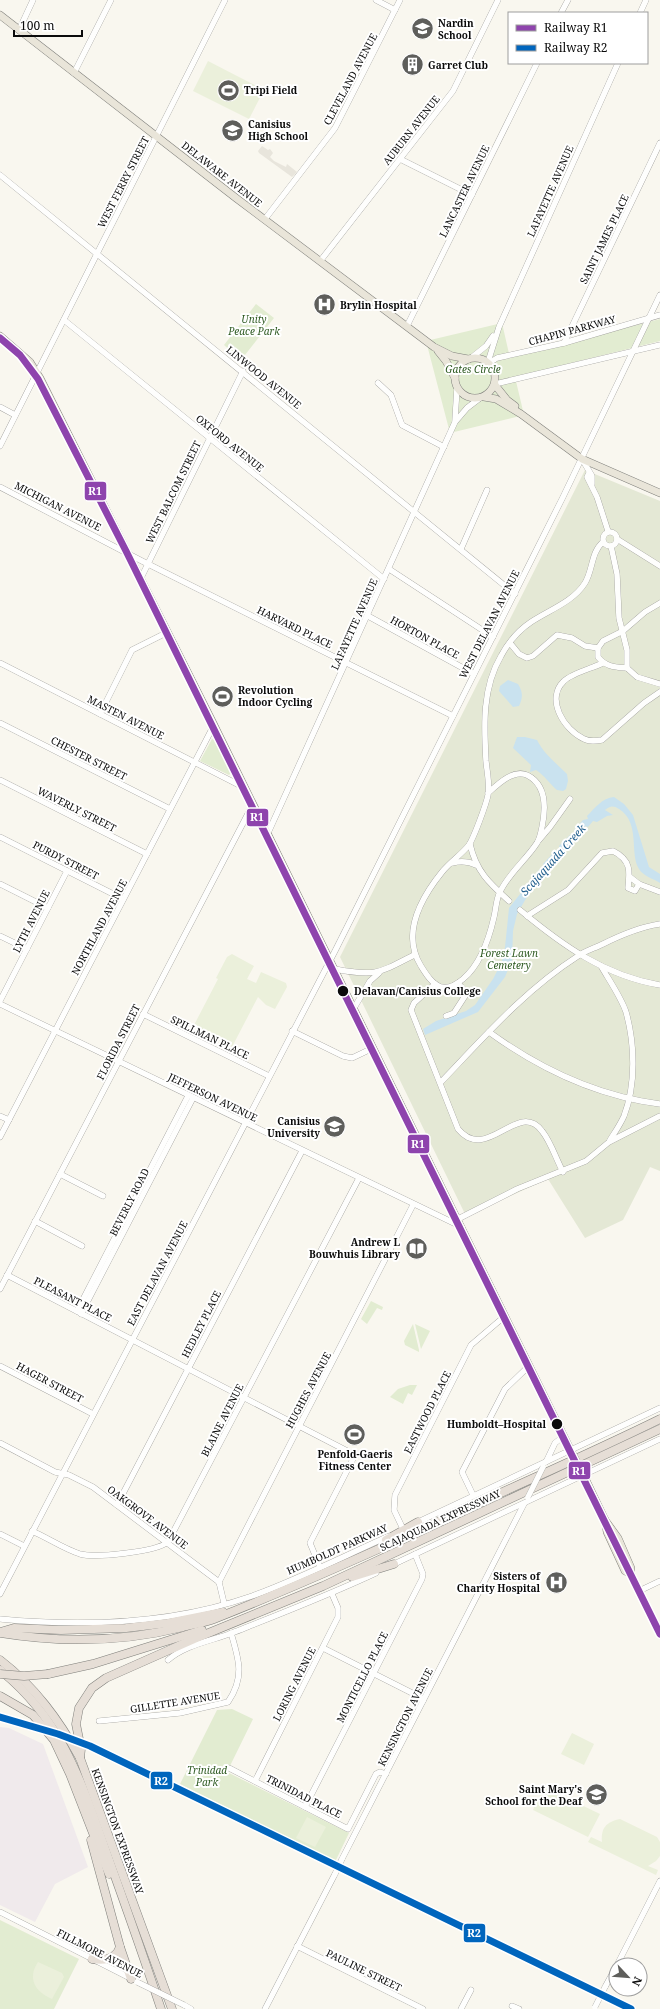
<svg xmlns="http://www.w3.org/2000/svg" width="660" height="2009" font-family="'Noto Serif',serif">
<style>
.industrial{fill:#f0eaec}
.green{fill:#e2ecd1}
.cemetery{fill:#e4e8d5}
.pitch{fill:#ebf0db}
.plaza{fill:#e8e5dc}
.water{fill:#c9e2ef}
.lines{fill:none;stroke-linecap:round;stroke-linejoin:round}
.minor-casing{stroke:#92918e;stroke-width:6}
.major-casing{stroke:#7f7f7b;stroke-width:8}
.highway-casing{stroke:#7f7f7b;stroke-width:9}
.minor{stroke:#fefefd;stroke-width:5.5}
.major{stroke:#e9e5d9;stroke-width:7}
.highway{stroke:#e6ded6;stroke-width:8}
.rail{stroke:#d4c6c5;stroke-width:1.5}
.minor-bridge-casing{stroke:#92918e;stroke-width:6;stroke-linecap:butt}
.major-bridge-casing{stroke:#7f7f7b;stroke-width:8;stroke-linecap:butt}
.highway-bridge-casing{stroke:#7f7f7b;stroke-width:9;stroke-linecap:butt}
.minor-bridge{stroke:#fefefd;stroke-width:5.5}
.major-bridge{stroke:#e9e5d9;stroke-width:7}
.highway-bridge{stroke:#e6ded6;stroke-width:8}
.rail-1-casing{stroke:#fff;stroke-width:10}
.rail-2-casing{stroke:#fff;stroke-width:10}
.rail-1{stroke:#8e44ad;stroke-width:7}
.rail-2{stroke:#0065bd;stroke-width:7}
.stop-dot{fill:#0b0b0b;stroke:#fff;stroke-width:1.5}
.labels{text-anchor:middle;stroke-width:4;stroke-linejoin:round;paint-order:stroke}
.poi-label{font-size:10px;font-weight:bold;fill:#0b0b0b;stroke:#fff;text-anchor:start}
.street-label{font-size:10px;fill:#0b0b0b;stroke:#fff}
.park-label{font-size:10px;font-style:italic;fill:#2f5b23;stroke:#fff}
.stop-label{font-size:10px;font-weight:bold;fill:#0b0b0b;stroke:#fff;text-anchor:start}
.water-label{font-size:11px;font-style:italic;fill:#23608e;stroke:#fff}
.line-badge{stroke:#fff;stroke-width:1.5}
.badge-label{font-size:11px;text-anchor:middle;font-weight:bold;fill:#fff}
</style>
<rect width="100%" height="100%" fill="#f9f7ef"/>
<!-- industrial -->
<polygon class="industrial" points="0,1727 9,1728 43,1744 88,1867 55,1884 35,1922 0,1905"/>
<!-- green -->
<g class="green">
<polygon points="256,304 274,318 241,360 224,345"/>
<polygon points="660,319 660,341 515,377 524,415 450,433 426,341 502,323 510,358"/>
<polygon points="212,739 215,740 231,773 229,775 200,761"/>
<polygon points="371,1301 383,1307 382,1310 377,1308 367,1324 361,1319"/>
<polygon points="413,1324 419,1350 419,1352 405,1345 404,1341"/>
<polygon points="415,1324 430,1331 421,1349"/>
<polygon points="410,1385 417,1385 412,1395 408,1393 403,1404 390,1397 398,1389"/>
<polygon points="232,1709 253,1719 227,1772 349,1833 335,1862 180,1784 217,1710"/>
<polygon points="0,1920 79,1959 54,2009 0,2009"/>
</g>
<!-- cemetery -->
<polygon class="cemetery" points="585,470 660,501 660,1171 650,1167 623,1220 585,1238 548,1179 466,1216 340,957"/>
<!-- pitch -->
<g class="pitch">
<polygon points="208,61 264,90 249,119 193,91"/>
<polygon points="232,954 254,966 247,979 256,983 261,972 286,983 287,987 275,1009 266,1005 258,997 232,1047 193,1027 218,979 216,978 227,957"/>
<polygon points="572,1733 594,1744 584,1765 561,1754"/>
<polygon points="544,1787 600,1814 588,1837 533,1810"/>
<polygon points="307,1817 326,1827 315,1847 296,1838"/>
<path d="M620,1819L657,1837L660,1842V1856L656,1861L648,1866L658,1870L656,1875L588,1842L591,1837L602,1842C601,1828 606,1822 620,1819Z"/>
<path d="M38,1962L62,1973L64,1977L52,1999C35,1992 27,1978 38,1962Z"/>
</g>
<!-- plaza -->
<polygon class="plaza" points="262,146 268,150 270,149 273,153 270,157 274,161 286,167 287,164 297,172 292,177 259,153 258,151"/>
<!-- water -->
<g class="water">
<path d="M508,680L518,684C523,692 523,698 519,706L513,707L499,691L500,686Z"/>
<path d="M517,737H525L537,740C544,754 556,763 567,774L568,781L566,789L563,791L557,790C549,783 545,776 536,770L530,772L531,765L513,748Z"/>
<path d="M614,797L624,804L633,815L649,867L660,874V883C654,879 643,876 639,869C629,853 641,823 619,809C613,805 610,806 605,810L613,815L607,816L597,822L593,821L588,827L585,826L582,832L572,844L570,843L567,849L557,860L555,859L553,865L541,878H538L517,914L513,931L512,960L505,977L478,1012L425,1035L423,1029L436,1021L466,1011L475,1005L493,979L502,961L505,947L509,908L540,869L544,866L543,864L555,851L560,849L559,846L570,835L575,833L574,830L583,820L588,819L587,816C595,808 602,798 614,797Z"/>
</g>
<g class="lines">
<defs>
<g id="minor">
<polyline points="376,0 395,10"/>
<polyline points="561,13 568,0"/>
<polyline points="640,13 646,0"/>
<polyline points="19,30 33,0"/>
<polyline points="74,73 111,0"/>
<polyline points="400,159 472,195"/>
<polyline points="0,175 515,594"/>
<polyline points="265,219 335,128 400,0"/>
<polyline points="321,260 453,91 498,0"/>
<polyline points="64,320 384,579"/>
<polyline points="407,326 537,63"/>
<polyline points="564,343 660,143"/>
<polyline points="471,358 486,346 493,336"/>
<polyline points="488,362 499,327 618,63"/>
<polyline points="489,363 497,358 564,343 660,315"/>
<polyline points="378,383 391,395 402,425 444,447"/>
<polyline points="495,384 660,345"/>
<polyline points="0,407 15,415"/>
<polyline points="455,420 457,388"/>
<polyline points="0,446 225,0"/>
<polyline points="582,459 592,476 592,484"/>
<polyline points="589,473 587,477 597,497 608,531"/>
<polyline points="0,487 142,561 453,716"/>
<circle cx="610" cy="539" r="7"/>
<polyline points="617,539 660,566"/>
<polyline points="611,546 617,574 619,618 627,650 627,668 637,677 660,684"/>
<polyline points="461,549 487,490"/>
<polyline points="389,569 493,637"/>
<polyline points="141,578 243,371"/>
<polyline points="368,616 474,674"/>
<polyline points="510,643 519,654 527,658 533,656 557,635 572,638 585,646 598,648"/>
<polyline points="0,663 245,788"/>
<path d="M603,663C593,668 572,673 564,681C545,699 564,730 584,739C590,742 596,741 602,740L644,703L660,692"/>
<path d="M627,668C615,667 606,667 598,657V648L603,641L623,631L645,612L660,603"/>
<polyline points="100,714 132,650 168,632"/>
<polyline points="0,723 170,809"/>
<polyline points="0,780 147,854"/>
<path d="M488,793C498,784 513,769 527,775C547,785 546,808 542,827C541,832 540,838 537,843C526,860 508,874 500,892C496,899 496,909 494,917C489,939 481,964 463,979C457,984 449,989 441,987C432,984 426,974 421,966C401,934 421,898 442,872C450,862 461,855 469,845C474,837 486,805 488,795C490,785 487,772 486,761C484,726 482,688 501,656C508,643 519,630 531,622C549,610 573,602 585,583C593,570 591,552 603,542"/>
<polyline points="268,833 455,422 467,408 480,398"/>
<polyline points="0,837 123,899"/>
<polyline points="539,840 550,827 570,799"/>
<path d="M470,844C476,871 489,883 509,901"/>
<path d="M452,863C461,861 468,861 476,865"/>
<polyline points="0,884 48,908"/>
<polyline points="639,884 660,892"/>
<path d="M520,910C562,945 605,976 660,985"/>
<path d="M527,916L568,890L602,853L613,851C631,860 630,871 628,888L635,891L639,884L630,877"/>
<polyline points="0,936 27,949"/>
<path d="M601,966C609,980 621,997 626,1012C635,1044 636,1085 624,1116C620,1125 615,1132 610,1140"/>
<path d="M335,969C375,977 379,973 414,955"/>
<path d="M435,984L414,1003L411,1010L458,1129C487,1164 518,1099 542,1131C551,1142 556,1159 563,1172"/>
<polyline points="0,1001 67,871"/>
<polyline points="0,1004 462,1227"/>
<polyline points="354,1008 370,981 379,973"/>
<polyline points="143,1014 269,1076"/>
<polyline points="446,1016 454,1013 465,996 463,989 458,983"/>
<polyline points="292,1031 343,1056 352,1058 373,1048"/>
<path d="M489,1032C540,1069 597,1096 660,1104"/>
<path d="M441,1082C484,1037 525,990 578,956C585,951 595,948 603,944C621,935 640,927 660,924"/>
<polyline points="0,1116 9,1120"/>
<polyline points="0,1137 214,725"/>
<polyline points="60,1174 103,1196"/>
<polyline points="458,1219 517,1189 586,1161 609,1142 660,1116"/>
<polyline points="35,1221 82,1246"/>
<polyline points="7,1275 355,1455 310,1543 320,1567"/>
<polyline points="0,1289 253,804"/>
<polyline points="77,1311 188,1096"/>
<polyline points="81,1314 193,1098"/>
<polyline points="0,1366 93,1414"/>
<polyline points="0,1443 55,1472 69,1475 93,1487 219,1582"/>
<polyline points="546,1462 555,1443 564,1436"/>
<polyline points="473,1495 462,1472 505,1389 529,1366"/>
<polyline points="117,1505 302,1151"/>
<polyline points="416,1523 660,1408"/>
<polyline points="403,1529 394,1510 395,1495 471,1345 505,1316"/>
<path d="M32,1531C48,1538 64,1549 80,1554C95,1558 156,1552 168,1542L359,1178"/>
<polyline points="0,1534 24,1546"/>
<polyline points="392,1565 660,1439"/>
<polyline points="219,1582 413,1205"/>
<polyline points="219,1582 224,1603"/>
<polyline points="639,1591 660,1581"/>
<polyline points="0,1594 335,951 563,497 660,295"/>
<path d="M0,1619C84,1627 172,1624 252,1596C299,1579 344,1556 389,1536"/>
<polyline points="323,1648 420,1697 423,1701"/>
<path d="M168,1660C185,1645 211,1641 232,1633C280,1614 329,1595 376,1573"/>
<path d="M99,1721L180,1713L228,1702C245,1677 239,1660 231,1633"/>
<polyline points="229,1768 348,1829 376,1774 380,1772 386,1774"/>
<polyline points="255,1781 338,1617 338,1608 332,1594"/>
<polyline points="305,1807 422,1579 423,1574 415,1554"/>
<polyline points="342,1859 524,1504"/>
<polyline points="0,1912 132,1979"/>
<polyline points="297,1946 423,2009"/>
<polyline points="617,1965 660,1881"/>
<polyline points="605,1987 616,1967"/>
<polyline points="184,2005 191,2009"/>
<polyline points="512,2006 519,2009"/>
<polyline points="265,2009 335,1874"/>
<polyline points="461,2009 471,1990"/>
</g>
<g id="major">
<polyline points="0,15 236,198 434,347 452,356 468,359"/>
<polyline points="0,336 30,362 40,378 212,721 572,1453"/>
<polyline points="438,351 446,361 455,378"/>
<circle cx="475" cy="378" r="20"/>
<polyline points="495,385 507,400 515,406"/>
<polyline points="484,397 496,399 521,414 582,459 660,493"/>
<polyline points="582,1472 605,1520 618,1538 631,1568 631,1574 636,1586 660,1634"/>
<polyline points="605,1520 607,1532 625,1571 631,1574"/>
</g>
<g id="highway">
<polyline points="386,1540 418,1522"/>
<polyline points="352,1577 394,1564"/>
<polyline points="1,1632 14,1628 61,1630 126,1628 168,1623 223,1612"/>
<path d="M0,1633C61,1643 123,1642 183,1627C193,1624 204,1623 214,1619C290,1589 364,1556 438,1522C512,1487 587,1455 660,1419"/>
<path d="M0,1660C35,1687 59,1720 80,1758L172,2009"/>
<path d="M0,1670C63,1720 82,1784 108,1857C126,1907 144,1958 161,2009"/>
<polyline points="48,1674 93,1664 202,1630"/>
<polyline points="0,1696 33,1715 54,1740 70,1774 109,1874"/>
<polyline points="80,1758 81,1749 76,1724 79,1708 92,1688 106,1678 194,1639 323,1586 660,1429"/>
<polyline points="91,1840 120,1947 131,1979"/>
<path d="M92,1959C104,1961 116,1960 120,1947"/>
</g>
</defs>
<!-- minor casing -->
<use href="#minor" class="minor-casing"/>
<!-- major casing -->
<use href="#major" class="major-casing"/>
<!-- highway casing -->
<use href="#highway" class="highway-casing"/>
<!-- minor -->
<use href="#minor" class="minor"/>
<!-- major -->
<use href="#major" class="major"/>
<!-- highway -->
<use href="#highway" class="highway"/>
<!-- rail -->
<polyline class="rail" points="0,1717 58,1734 90,1746 631,2009"/>
<defs>
<g id="minor-bridge">
<polyline points="528,1497 543,1467"/>
<polyline points="335,1874 342,1859"/>
<polyline points="137,1982 184,2005"/>
<polyline points="595,2007 605,1987"/>
</g>
<polyline id="major-bridge" points="572,1453 582,1472"/>
<polyline id="highway-bridge" points="0,1674 24,1676 48,1674"/>
</defs>
<!-- minor-bridge casing -->
<use href="#minor-bridge" class="minor-bridge-casing"/>
<!-- major-bridge casing -->
<use href="#major-bridge" class="major-bridge-casing"/>
<!-- highway-bridge casing -->
<use href="#highway-bridge" class="highway-bridge-casing"/>
<!-- minor-bridge -->
<use href="#minor-bridge" class="minor-bridge"/>
<!-- major-bridge -->
<use href="#major-bridge" class="major-bridge"/>
<!-- highway-bridge -->
<use href="#highway-bridge" class="highway-bridge"/>
<defs>
<polyline id="rail-1" points="0,338 20,355 38,379 126,551 660,1634"/>
<polyline id="rail-2" points="0,1717 58,1734 90,1746 631,2009"/>
</defs>
<!-- rail-1 casing -->
<use href="#rail-1" class="rail-1-casing"/>
<!-- rail-2 casing -->
<use href="#rail-2" class="rail-2-casing"/>
<!-- rail-1 -->
<use href="#rail-1" class="rail-1"/>
<!-- rail-2 -->
<use href="#rail-2" class="rail-2"/>
</g>
<!-- icons -->
<defs>
<symbol id="school-disc" viewBox="-11 -11 22 22"><circle r="9.5" fill="#5e5e5b" stroke="#fff"/><path d="M0-5L7-2L0 1L-7-2ZM-4 1L0 2.5L4 1V4Q0 6-4 4Z" fill="#fff"/></symbol>
<symbol id="building-disc" viewBox="-11 -11 22 22"><circle r="9.5" fill="#5e5e5b" stroke="#fff"/><path d="M-4-6H4V6H1V3H-1V6H-4ZM-2.5-4.3h1.7v1.8h-1.7ZM.8-4.3h1.7v1.8H.8ZM-2.5-1h1.7V.8h-1.7ZM.8-1h1.7V.8H.8Z" fill="#fff"/></symbol>
<symbol id="stadium-disc" viewBox="-11 -11 22 22"><circle r="9.5" fill="#5e5e5b" stroke="#fff"/><path d="M0-5a6.5 5 0 1 0 0 10a6.5 5 0 1 0 0-10ZM-3.5-1.8h7v3.6h-7Z" fill="#fff"/></symbol>
<symbol id="hospital-disc" viewBox="-11 -11 22 22"><circle r="9.5" fill="#5e5e5b" stroke="#fff"/><path d="M-5-5h3v3.5h4V-5h3V5h-3V1.5h-4V5h-3Z" fill="#fff"/></symbol>
<symbol id="university-disc" viewBox="-11 -11 22 22"><circle r="9.5" fill="#5e5e5b" stroke="#fff"/><path d="M0-5L7-2L0 1L-7-2ZM-4 1L0 2.5L4 1V4Q0 6-4 4Z" fill="#fff"/></symbol>
<symbol id="library-disc" viewBox="-11 -11 22 22"><circle r="9.5" fill="#5e5e5b" stroke="#fff"/><path d="M-6-4Q-3-5.5-.7-3.5V5Q-3 3-6 4ZM6-4Q3-5.5 .7-3.5V5Q3 3 6 4Z" fill="#fff"/></symbol>
</defs>
<g fill-rule="evenodd">
<use href="#school-disc" x="410" y="16" width="25" height="25"/>
<use href="#building-disc" x="400" y="52" width="25" height="25"/>
<use href="#stadium-disc" x="216" y="78" width="25" height="25"/>
<use href="#school-disc" x="220" y="118" width="25" height="25"/>
<use href="#hospital-disc" x="312" y="292" width="25" height="25"/>
<use href="#stadium-disc" x="210" y="684" width="25" height="25"/>
<use href="#university-disc" x="322" y="1114" width="25" height="25"/>
<use href="#library-disc" x="404" y="1236" width="25" height="25"/>
<use href="#stadium-disc" x="342" y="1422" width="25" height="25"/>
<use href="#hospital-disc" x="544" y="1570" width="25" height="25"/>
<use href="#school-disc" x="584" y="1782" width="25" height="25"/>
</g>
<!-- markers -->
<g class="stop-dot">
<circle cx="343" cy="991" r="6"/>
<circle cx="557" cy="1424" r="6"/>
</g>
<g class="labels">
<!-- poi labels -->
<g class="poi-label">
<text x="438" y="27">Nardin<tspan x="438" dy="12">School</tspan></text>
<text x="428" y="69">Garret Club</text>
<text x="244" y="94">Tripi Field</text>
<text x="248" y="128">Canisius<tspan x="248" dy="12">High School</tspan></text>
<text x="340" y="309">Brylin Hospital</text>
<text x="238" y="694">Revolution<tspan x="238" dy="12">Indoor Cycling</tspan></text>
<text x="320" y="1125" text-anchor="end">Canisius<tspan x="320" dy="12">University</tspan></text>
<text x="400" y="1246" text-anchor="end">Andrew L<tspan x="400" dy="12">Bouwhuis Library</tspan></text>
<text x="355" y="1458" text-anchor="middle">Penfold-Gaeris<tspan x="355" dy="12">Fitness Center</tspan></text>
<text x="540" y="1580" text-anchor="end">Sisters of<tspan x="540" dy="12">Charity Hospital</tspan></text>
<text x="582" y="1793" text-anchor="end">Saint Mary's<tspan x="582" dy="12">School for the Deaf</tspan></text>
</g>
<!-- street labels -->
<g class="street-label">
<text transform="translate(350 79) rotate(-62)" y="4">CLEVELAND AVENUE</text>
<text transform="translate(411 130) rotate(-52)" y="4">AUBURN AVENUE</text>
<text transform="translate(222 174) rotate(38)" y="4">DELAWARE AVENUE</text>
<text transform="translate(123 182) rotate(-63)" y="4">WEST FERRY STREET</text>
<text transform="translate(464 191) rotate(-64)" y="4">LANCASTER AVENUE</text>
<text transform="translate(550 191) rotate(-66)" y="4">LAFAYETTE AVENUE</text>
<text transform="translate(604 239) rotate(-64)" y="4">SAINT JAMES PLACE</text>
<text transform="translate(572 330) rotate(-15)" y="4">CHAPIN PARKWAY</text>
<text transform="translate(264 377) rotate(39)" y="4">LINWOOD AVENUE</text>
<text transform="translate(230 443) rotate(39)" y="4">OXFORD AVENUE</text>
<text transform="translate(173 492) rotate(-64)" y="4">WEST BALCOM STREET</text>
<text transform="translate(58 506) rotate(27)" y="4">MICHIGAN AVENUE</text>
<text transform="translate(354 624) rotate(-66)" y="4">LAFAYETTE AVENUE</text>
<text transform="translate(489 624) rotate(-63)" y="4">WEST DELAVAN AVENUE</text>
<text transform="translate(295 627) rotate(26)" y="4">HARVARD PLACE</text>
<text transform="translate(425 637) rotate(29)" y="4">HORTON PLACE</text>
<text transform="translate(126 717) rotate(27)" y="4">MASTEN AVENUE</text>
<text transform="translate(89 758) rotate(27)" y="4">CHESTER STREET</text>
<text transform="translate(77 809) rotate(27)" y="4">WAVERLY STREET</text>
<text transform="translate(66 860) rotate(27)" y="4">PURDY STREET</text>
<text transform="translate(31 921) rotate(-63)" y="4">LYTH AVENUE</text>
<text transform="translate(99 927) rotate(-62)" y="4">NORTHLAND AVENUE</text>
<text transform="translate(210 1037) rotate(26)" y="4">SPILLMAN PLACE</text>
<text transform="translate(118 1042) rotate(-63)" y="4">FLORIDA STREET</text>
<text transform="translate(213 1097) rotate(26)" y="4">JEFFERSON AVENUE</text>
<text transform="translate(129 1202) rotate(-63)" y="4">BEVERLY ROAD</text>
<text transform="translate(157 1273) rotate(-62)" y="4">EAST DELAVAN AVENUE</text>
<text transform="translate(73 1299) rotate(27)" y="4">PLEASANT PLACE</text>
<text transform="translate(201 1324) rotate(-63)" y="4">HEDLEY PLACE</text>
<text transform="translate(50 1382) rotate(28)" y="4">HAGER STREET</text>
<text transform="translate(308 1390) rotate(-62)" y="4">HUGHES AVENUE</text>
<text transform="translate(427 1412) rotate(-63)" y="4">EASTWOOD PLACE</text>
<text transform="translate(222 1420) rotate(-63)" y="4">BLAINE AVENUE</text>
<text transform="translate(148 1517) rotate(37)" y="4">OAKGROVE AVENUE</text>
<text transform="translate(440 1520) rotate(-25)" y="4">SCAJAQUADA EXPRESSWAY</text>
<text transform="translate(337 1549) rotate(-24)" y="4">HUMBOLDT PARKWAY</text>
<text transform="translate(362 1677) rotate(-63)" y="4">MONTICELLO PLACE</text>
<text transform="translate(294 1684) rotate(-63)" y="4">LORING AVENUE</text>
<text transform="translate(175 1702) rotate(-9)" y="4">GILLETTE AVENUE</text>
<text transform="translate(405 1717) rotate(-63)" y="4">KENSINGTON AVENUE</text>
<text transform="translate(304 1796) rotate(27)" y="4">TRINIDAD PLACE</text>
<text transform="translate(118 1831) rotate(70)" y="4">KENSINGTON EXPRESSWAY</text>
<text transform="translate(100 1953) rotate(27)" y="4">FILLMORE AVENUE</text>
<text transform="translate(364 1970) rotate(26)" y="4">PAULINE STREET</text>
</g>
<!-- park labels -->
<g class="park-label">
<text x="254" y="323">Unity<tspan x="254" dy="12">Peace Park</tspan></text>
<text x="473" y="373">Gates Circle</text>
<text x="509" y="957">Forest Lawn<tspan x="509" dy="12">Cemetery</tspan></text>
<text x="207" y="1774">Trinidad<tspan x="207" dy="12">Park</tspan></text>
</g>
<!-- stop labels -->
<g class="stop-label">
<text x="354" y="995">Delavan/Canisius College</text>
<text x="546" y="1428" text-anchor="end">Humboldt–Hospital</text>
</g>
<!-- water labels -->
<g class="water-label">
<text transform="translate(553 860) rotate(-48)" y="4">Scajaquada Creek</text>
</g>
</g>
<g class="line-badge">
<rect x="84" y="481" width="23" height="20" rx="4" fill="#8e44ad"/>
<rect x="246" y="808" width="23" height="19" rx="4" fill="#8e44ad"/>
<rect x="407" y="1134" width="23" height="20" rx="4" fill="#8e44ad"/>
<rect x="568" y="1461" width="23" height="19" rx="4" fill="#8e44ad"/>
<rect x="150" y="1771" width="23" height="19" rx="4" fill="#0065bd"/>
<rect x="463" y="1923" width="23" height="20" rx="4" fill="#0065bd"/>
</g>
<g class="badge-label">
<text x="95" y="495">R1</text>
<text x="257" y="821">R1</text>
<text x="418" y="1148">R1</text>
<text x="579" y="1475">R1</text>
<text x="161" y="1785">R2</text>
<text x="474" y="1937">R2</text>
</g>
<!-- legend -->
<rect x="508" y="12" width="140" height="52" fill="#ffffff" stroke="#9d9d9d"/>
<rect x="516" y="25" width="20" height="6" fill="#8e44ad" stroke="#9d9d9d"/>
<text x="544" y="32" font-size="12" fill="#0b0b0b">Railway R1</text>
<rect x="516" y="45" width="20" height="6" fill="#0065bd" stroke="#9d9d9d"/>
<text x="544" y="52" font-size="12" fill="#0b0b0b">Railway R2</text>
<!-- north arrow -->
<g transform="translate(628 1977) rotate(116)"><circle r="19" fill="#ffffff" stroke="#9d9d9d"/>
<path d="M0-3L7 15L0 10L-7 15Z" fill="#5e5e5b"/>
<text y="-6" font-size="11" font-weight="bold" text-anchor="middle" fill="#0b0b0b">N</text>
</g>
<!-- scale -->
<path d="M14 30v6h68v-6" fill="none" stroke="#0b0b0b" stroke-width="2"/>
<text x="20" y="30" font-size="12" fill="#0b0b0b" stroke="#ffffff" stroke-width="3" paint-order="stroke">100 m</text>
</svg>
